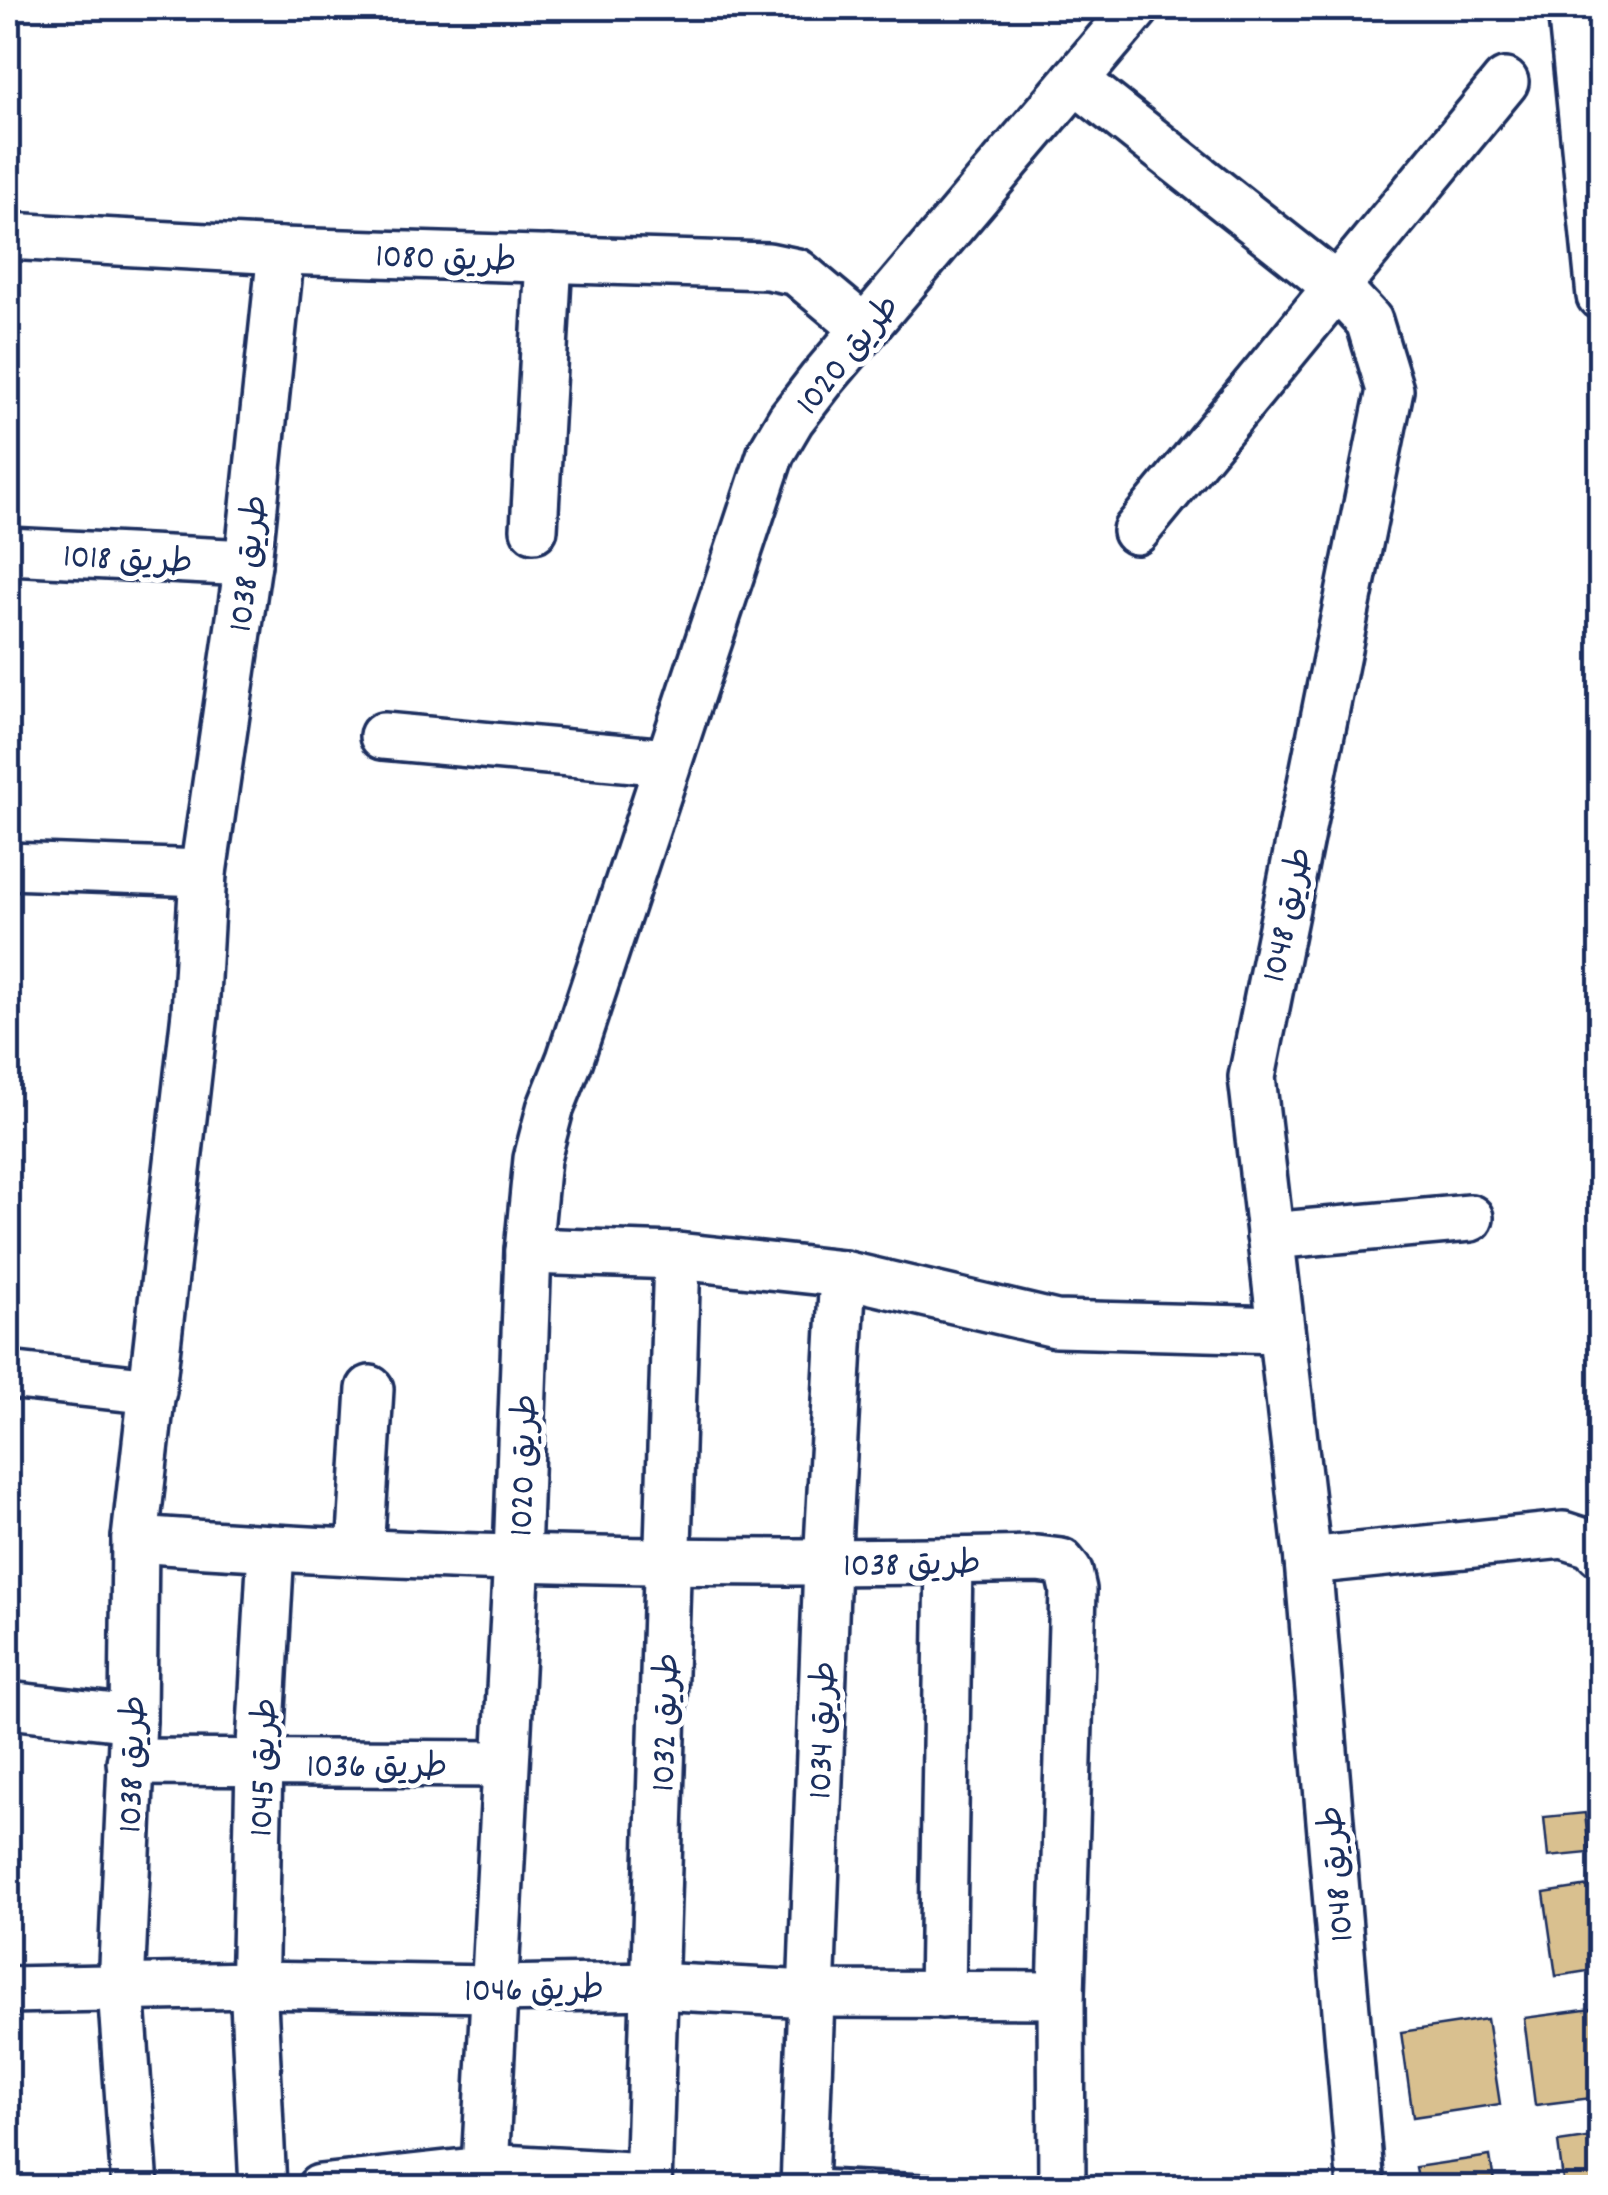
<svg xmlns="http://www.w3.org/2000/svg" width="1608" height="2195" font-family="Dekko,'Playpen Sans Arabic',sans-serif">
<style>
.building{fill:#d9c08f;stroke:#1b2f5e;stroke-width:2.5}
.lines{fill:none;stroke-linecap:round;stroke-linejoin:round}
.lane-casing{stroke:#1b2f5e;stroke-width:30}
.street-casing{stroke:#1b2f5e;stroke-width:52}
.lane{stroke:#fff;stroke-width:22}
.street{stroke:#fff;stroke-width:45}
.labels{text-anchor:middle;stroke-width:10;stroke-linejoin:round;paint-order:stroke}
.street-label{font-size:35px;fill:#1b2f5e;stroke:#fff}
</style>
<rect width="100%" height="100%" fill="#fff"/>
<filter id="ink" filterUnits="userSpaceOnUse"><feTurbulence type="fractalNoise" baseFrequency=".01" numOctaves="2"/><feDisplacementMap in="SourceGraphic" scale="20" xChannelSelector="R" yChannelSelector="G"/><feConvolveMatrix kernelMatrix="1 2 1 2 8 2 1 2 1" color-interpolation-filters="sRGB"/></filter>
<g filter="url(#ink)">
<!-- building -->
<g class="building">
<polygon points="1585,1813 1589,1853 1548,1857 1544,1817"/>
<polygon points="1589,1886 1600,1969 1556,1976 1544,1893"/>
<polygon points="1600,2008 1600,2097 1535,2105 1524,2018"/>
<polygon points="1487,2019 1500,2104 1413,2117 1401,2032"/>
<polygon points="1600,2136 1600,2188 1564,2188 1558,2142"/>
<polygon points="1490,2156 1495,2188 1419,2188 1416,2167"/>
</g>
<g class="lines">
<defs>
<polyline id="lane" points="804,2181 943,2188"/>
<g id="street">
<polyline points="1571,8 1600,296"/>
<polyline points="1075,80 1337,287 1369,321 1390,390 1252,1077 1308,1561 1361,2188"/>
<polyline points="8,236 281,251 768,266 797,272 864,328"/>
<polyline points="534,529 549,259"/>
<polyline points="1136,531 1505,82"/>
<polyline points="8,551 248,563"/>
<polyline points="383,736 667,762"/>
<polyline points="8,866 203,873"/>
<polyline points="1270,1236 1470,1218"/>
<polyline points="528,1251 677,1256 843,1274 1056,1324 1281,1330"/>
<polyline points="8,1375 153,1391"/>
<path d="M135,1539C435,1561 737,1566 1037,1559L1061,1562L1069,1572L1073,1590L1061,1995L1062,2188"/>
<polyline points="360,1552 370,1389"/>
<polyline points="1308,1561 1563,1535 1591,1544 1600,1553"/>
<polyline points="8,1705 133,1719"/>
<polyline points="130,1762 504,1764"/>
<polyline points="8,1990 254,1985 493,1989 654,1986 810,1994 1061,1995"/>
<polyline points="942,1995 949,1561"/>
<polyline points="135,2188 121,1988 133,1719 135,1539 195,1013 203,873 248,563 281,251"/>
<polyline points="263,2188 254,2002 259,1763 271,1549"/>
<polyline points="320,2188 501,2168 648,2176"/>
<polyline points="484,2188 517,1556 528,1251 537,1159 550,1109 570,1059 771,453 791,419 822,379 1136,8"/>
<polyline points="648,2188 677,1256"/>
<polyline points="804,2188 827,1564 843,1274"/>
</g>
</defs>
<!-- lane casing -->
<use href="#lane" class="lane-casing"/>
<!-- street casing -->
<use href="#street" class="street-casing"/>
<!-- lane -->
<use href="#lane" class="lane"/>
<!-- street -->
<use href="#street" class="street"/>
</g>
</g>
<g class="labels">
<!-- street labels -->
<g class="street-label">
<text transform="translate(446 256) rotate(2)" y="12">طريق 1080</text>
<text transform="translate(846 353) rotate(-51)" y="12">طريق 1020</text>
<text transform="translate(128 557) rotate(3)" y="12">طريق 1018</text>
<text transform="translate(246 563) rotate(-83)" y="12">طريق 1038</text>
<text transform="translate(1285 914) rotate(-78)" y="12">طريق 1048</text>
<text transform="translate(521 1465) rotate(-88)" y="12">طريق 1020</text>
<text transform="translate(912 1562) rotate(-1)" y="12">طريق 1038</text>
<text transform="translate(663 1722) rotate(-88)" y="12">طريق 1032</text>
<text transform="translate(820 1730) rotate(-88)" y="12">طريق 1034</text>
<text transform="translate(130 1764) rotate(-88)" y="12">طريق 1038</text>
<text x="377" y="1776">طريق 1036</text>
<text transform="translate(261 1767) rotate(-88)" y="12">طريق 1045</text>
<text transform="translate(1334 1874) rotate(-95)" y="12">طريق 1048</text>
<text transform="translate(534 1987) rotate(-1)" y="12">طريق 1046</text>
</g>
</g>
<!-- margin -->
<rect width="1608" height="2195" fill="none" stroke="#fff" stroke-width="40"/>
<rect x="20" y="20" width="1568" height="2155" fill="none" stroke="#1b2f5e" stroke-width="4" filter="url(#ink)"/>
</svg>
